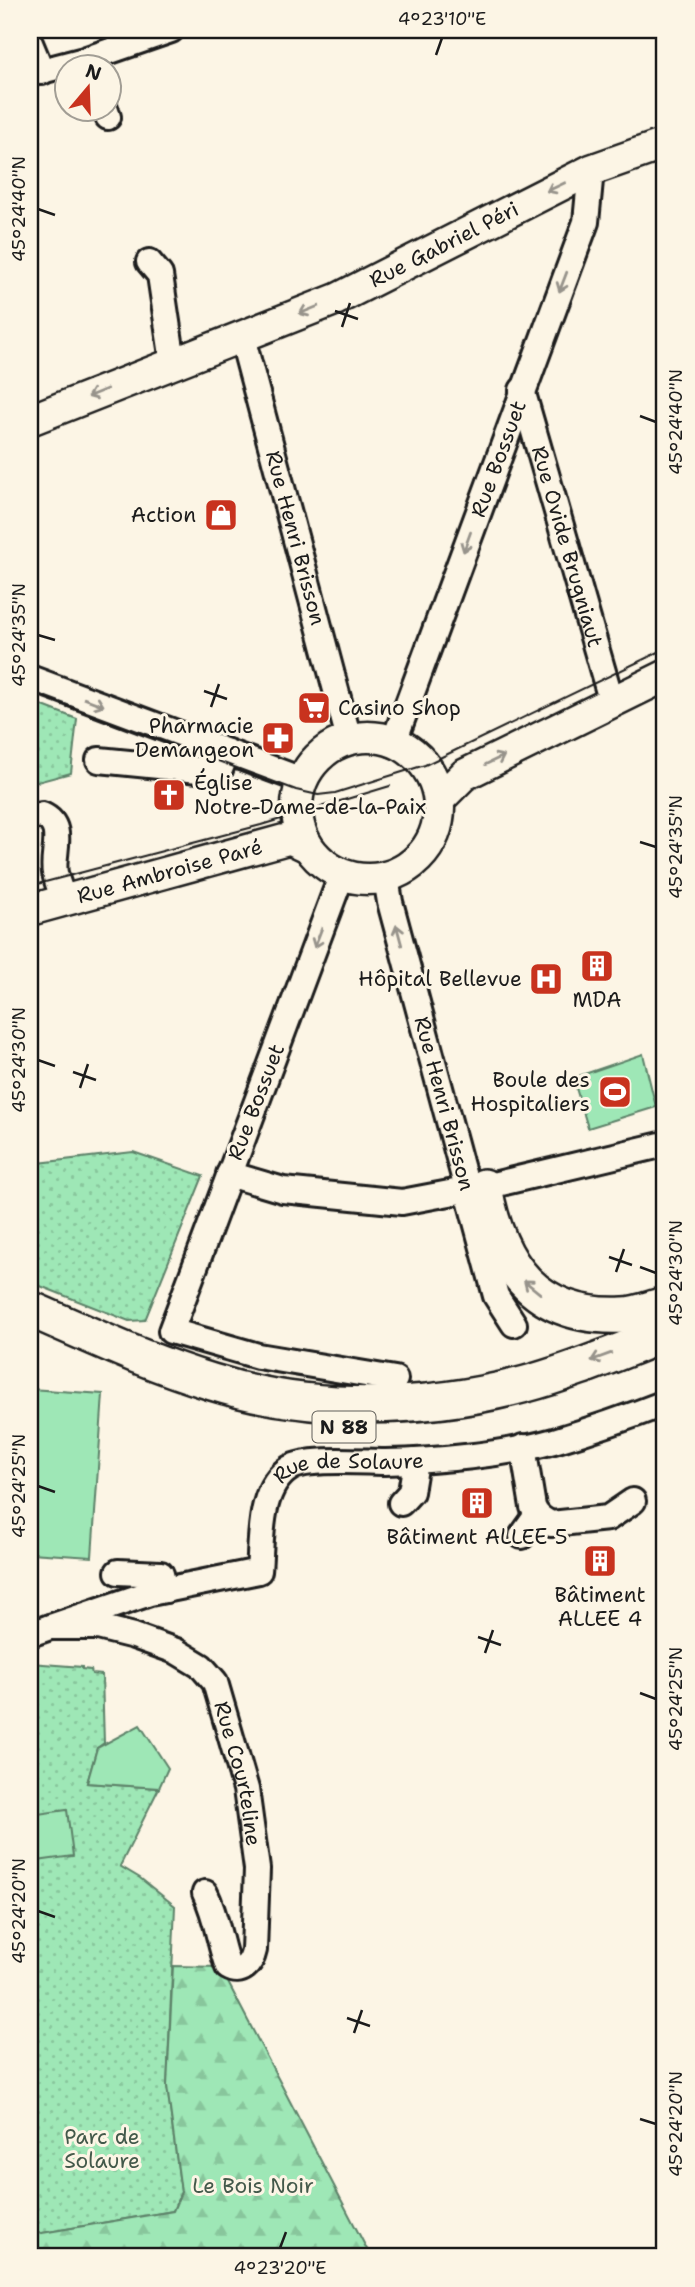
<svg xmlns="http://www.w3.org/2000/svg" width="695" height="2287" font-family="'Shantell Sans',sans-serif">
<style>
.grass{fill:url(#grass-dots);stroke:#5d8269;stroke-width:2}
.forest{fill:url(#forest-firs);stroke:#5d8269;stroke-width:2}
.garden{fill:#9ee7b6;stroke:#5d8269;stroke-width:2}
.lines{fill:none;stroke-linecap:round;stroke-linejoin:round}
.minor-casing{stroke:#1c1c1c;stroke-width:30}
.major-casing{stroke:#1c1c1c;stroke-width:35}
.highway-casing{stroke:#1c1c1c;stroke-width:40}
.minor{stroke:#fcf5e5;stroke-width:24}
.major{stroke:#fcf5e5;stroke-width:30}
.highway{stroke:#fcf5e5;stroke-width:35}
.tram{stroke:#1c1c1c;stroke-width:2}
.oneway{stroke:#97938b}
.ticks{fill:none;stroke:#1c1c1c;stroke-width:2.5}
.labels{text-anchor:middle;stroke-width:6;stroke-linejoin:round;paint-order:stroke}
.shield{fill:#fcf5e5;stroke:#5f5d58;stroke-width:2}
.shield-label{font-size:19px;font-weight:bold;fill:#1c1c1c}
.street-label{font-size:21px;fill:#1c1c1c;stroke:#fcf5e5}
.poi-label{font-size:21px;fill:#1c1c1c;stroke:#fcf5e5;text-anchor:end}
.park-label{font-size:21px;fill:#43594a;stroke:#fcf5e5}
.neatline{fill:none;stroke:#1c1c1c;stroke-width:2.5}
.ticks-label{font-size:18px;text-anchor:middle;fill:#1c1c1c}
</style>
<defs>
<pattern id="grass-dots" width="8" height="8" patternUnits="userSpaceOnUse" patternTransform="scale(1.75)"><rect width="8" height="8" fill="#9ee7b6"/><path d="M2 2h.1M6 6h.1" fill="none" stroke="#88c69c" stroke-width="1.8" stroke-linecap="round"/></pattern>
<pattern id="forest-firs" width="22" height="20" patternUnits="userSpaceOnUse" patternTransform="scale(1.75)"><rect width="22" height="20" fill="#9ee7b6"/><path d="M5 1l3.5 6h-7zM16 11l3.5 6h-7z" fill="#88c69c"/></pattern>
</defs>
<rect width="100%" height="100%" fill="#fcf5e5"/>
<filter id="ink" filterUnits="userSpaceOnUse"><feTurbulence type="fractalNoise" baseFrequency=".0143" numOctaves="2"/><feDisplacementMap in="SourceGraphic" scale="14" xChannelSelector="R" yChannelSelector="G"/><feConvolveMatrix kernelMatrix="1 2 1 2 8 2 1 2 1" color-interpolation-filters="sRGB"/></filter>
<g filter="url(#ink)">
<!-- grass -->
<g class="grass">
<polygon points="30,701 77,719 71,773 30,784"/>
<polygon points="133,1152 203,1176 145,1320 129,1321 30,1282 30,1164"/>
<polygon points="30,1663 82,1667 82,1669 91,1670 92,1674 102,1675 104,1743 97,1748 87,1783 159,1788 120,1866 140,1878 175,1906 167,2086 181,2192 173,2211 30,2235"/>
</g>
<!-- forest -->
<polygon class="forest" points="173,1966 220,1967 371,2257 30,2257 30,2235 173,2211 181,2192 167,2086"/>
<!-- garden -->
<g class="garden">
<polygon points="643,1054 656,1107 588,1128 573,1078"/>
<polygon points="30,1389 103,1394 92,1557 30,1553"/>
<polygon points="140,1725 168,1768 159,1788 87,1783 97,1748"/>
<polygon points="67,1810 73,1856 30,1862 30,1815"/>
</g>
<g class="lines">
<defs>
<g id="minor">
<polyline points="30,43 42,72"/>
<polyline points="30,74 84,60 171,30"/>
<polyline points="105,108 108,117"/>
<polyline points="149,262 160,275 173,362"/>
<path id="s1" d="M242,337L349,739"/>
<path id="s2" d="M522,390L612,703"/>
<polyline points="30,678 291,776 296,782 297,786"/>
<path id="s3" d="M393,744L586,222L591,170"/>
<polyline points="99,760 219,772 227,752"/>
<path d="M30,817L42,815C67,826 51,854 55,873C57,882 61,892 65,900"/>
<polyline points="342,874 171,1331 258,1356 395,1379"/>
<path id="s4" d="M386,878L390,902L496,1296L514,1324"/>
<polyline points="229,1174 283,1190 402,1202 497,1184 665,1144"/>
<path d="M523,1447L533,1507C537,1516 541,1519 551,1524L608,1518L633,1501"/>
<polyline points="401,1503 411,1492 416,1461"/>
<polyline points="522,1536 537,1515"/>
<polyline points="118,1572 161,1574 165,1590"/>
<path id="s5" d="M50,1627L150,1593L259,1571C262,1538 258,1488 290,1468C308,1457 363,1462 385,1462C438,1461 503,1455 554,1441C591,1430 629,1417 665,1403"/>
<path id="s6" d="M30,1634L50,1627H98L134,1636L176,1651L201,1666L215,1682L246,1789L257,1869L254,1950C251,1964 242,1975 228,1967C219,1942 217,1917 205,1893"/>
</g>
<g id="major">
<path id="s7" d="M30,420L337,299L591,170L665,144"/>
<circle cx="368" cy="808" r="71"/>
<polyline points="440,799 464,775 665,676"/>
<path id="s8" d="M30,910L284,840L291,839L308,847"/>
</g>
<g id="highway">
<path d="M484,1187C498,1266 536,1319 623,1315C637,1315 652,1308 665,1305"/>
<path d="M30,1309C90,1335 149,1363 212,1382C312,1413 424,1411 526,1384C572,1372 620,1351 665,1334"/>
</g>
</defs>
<!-- minor casing -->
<use href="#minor" class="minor-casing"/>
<!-- major casing -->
<use href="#major" class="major-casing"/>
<!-- highway casing -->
<use href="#highway" class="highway-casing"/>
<!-- minor -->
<use href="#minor" class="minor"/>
<!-- major -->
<use href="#major" class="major"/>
<!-- highway -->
<use href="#highway" class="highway"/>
<!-- tram -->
<g class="tram">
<polyline points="30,691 296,790 318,795 335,793 425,765 665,649"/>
<polyline points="30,886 261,825 390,786"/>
</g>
</g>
<!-- one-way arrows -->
<defs><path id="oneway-shaft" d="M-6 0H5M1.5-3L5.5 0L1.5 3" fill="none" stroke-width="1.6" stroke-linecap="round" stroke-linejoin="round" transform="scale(1.75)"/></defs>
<g class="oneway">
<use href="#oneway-shaft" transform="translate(556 187) rotate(154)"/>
<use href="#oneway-shaft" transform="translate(563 282) rotate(111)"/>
<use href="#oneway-shaft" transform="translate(309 310) rotate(158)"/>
<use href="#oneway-shaft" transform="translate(97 393) rotate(158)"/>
<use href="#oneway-shaft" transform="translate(467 542) rotate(110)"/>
<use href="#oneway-shaft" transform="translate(94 702) rotate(21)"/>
<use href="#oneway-shaft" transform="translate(495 760) rotate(-26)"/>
<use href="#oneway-shaft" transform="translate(399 935) rotate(-105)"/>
<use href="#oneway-shaft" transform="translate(318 938) rotate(111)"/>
<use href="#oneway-shaft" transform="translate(532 1287) rotate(-141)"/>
<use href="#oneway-shaft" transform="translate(601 1357) rotate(160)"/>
</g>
</g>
<!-- ticks -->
<path class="ticks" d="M436,55L442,38M38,209L55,215M335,311L358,319M342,327L350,303M640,416L656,422M38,635L55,640M204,691L227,699M211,707L219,684M640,842L656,847M38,1060L55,1066M73,1072L96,1080M80,1088L88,1064M609,1257L632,1265M640,1267L656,1273M616,1272L624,1249M38,1486L55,1492M478,1637L501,1645M485,1653L493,1630M640,1693L656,1699M38,1911L55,1917M347,2018L370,2026M354,2033L362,2010M640,2119L656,2124M280,2248L286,2232"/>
<!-- icons -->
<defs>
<symbol id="shop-square" viewBox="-11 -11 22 22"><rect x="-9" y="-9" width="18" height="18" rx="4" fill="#c8321e" stroke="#fcf5e5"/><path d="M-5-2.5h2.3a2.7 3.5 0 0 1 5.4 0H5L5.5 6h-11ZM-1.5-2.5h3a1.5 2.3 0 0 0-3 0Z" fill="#fff"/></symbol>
<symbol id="supermarket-square" viewBox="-11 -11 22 22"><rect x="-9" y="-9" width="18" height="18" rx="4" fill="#c8321e" stroke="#fcf5e5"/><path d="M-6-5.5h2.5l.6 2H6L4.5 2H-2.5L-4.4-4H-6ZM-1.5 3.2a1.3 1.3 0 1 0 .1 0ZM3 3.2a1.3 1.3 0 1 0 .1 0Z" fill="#fff"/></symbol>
<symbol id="pharmacy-square" viewBox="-11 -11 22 22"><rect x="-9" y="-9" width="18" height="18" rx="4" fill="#c8321e" stroke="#fcf5e5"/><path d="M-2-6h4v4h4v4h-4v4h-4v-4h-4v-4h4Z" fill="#fff"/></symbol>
<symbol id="church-square" viewBox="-11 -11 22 22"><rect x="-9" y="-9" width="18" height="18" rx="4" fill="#c8321e" stroke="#fcf5e5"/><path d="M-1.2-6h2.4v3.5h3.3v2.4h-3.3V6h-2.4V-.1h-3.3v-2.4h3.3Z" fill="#fff"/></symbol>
<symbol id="building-square" viewBox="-11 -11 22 22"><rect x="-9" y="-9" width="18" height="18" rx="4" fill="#c8321e" stroke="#fcf5e5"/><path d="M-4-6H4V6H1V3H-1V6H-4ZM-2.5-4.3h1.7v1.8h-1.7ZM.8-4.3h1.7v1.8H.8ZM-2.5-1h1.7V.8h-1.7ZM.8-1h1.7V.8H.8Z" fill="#fff"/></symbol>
<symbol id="hospital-square" viewBox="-11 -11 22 22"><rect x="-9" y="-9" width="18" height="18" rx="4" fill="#c8321e" stroke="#fcf5e5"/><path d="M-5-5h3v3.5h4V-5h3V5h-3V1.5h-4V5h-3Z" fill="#fff"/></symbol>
<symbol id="stadium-square" viewBox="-11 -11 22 22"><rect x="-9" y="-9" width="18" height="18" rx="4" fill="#c8321e" stroke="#fcf5e5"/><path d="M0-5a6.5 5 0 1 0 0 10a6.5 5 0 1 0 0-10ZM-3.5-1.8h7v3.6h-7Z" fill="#fff"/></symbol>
</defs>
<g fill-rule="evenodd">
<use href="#shop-square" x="202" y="496" width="38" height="38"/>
<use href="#supermarket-square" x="295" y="689" width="38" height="38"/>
<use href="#pharmacy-square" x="259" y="719" width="38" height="38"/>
<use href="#church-square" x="150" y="776" width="38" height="38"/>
<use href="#building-square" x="578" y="947" width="38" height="38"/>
<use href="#hospital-square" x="527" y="960" width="38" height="38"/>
<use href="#stadium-square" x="596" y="1073" width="38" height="38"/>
<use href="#building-square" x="458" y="1484" width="38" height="38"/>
<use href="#building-square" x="581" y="1542" width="38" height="38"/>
</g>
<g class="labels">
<!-- shield labels -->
<rect class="shield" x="312.5" y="1411.5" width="63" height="31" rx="5"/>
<g class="shield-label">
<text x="344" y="1434">N 88</text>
</g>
<!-- street labels -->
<g class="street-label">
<text dy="7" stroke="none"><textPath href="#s7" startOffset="450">Rue Gabriel Péri</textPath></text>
<text dy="7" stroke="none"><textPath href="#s3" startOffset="304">Rue Bossuet</textPath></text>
<text dy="7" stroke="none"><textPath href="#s1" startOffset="208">Rue Henri Brisson</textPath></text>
<text dy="7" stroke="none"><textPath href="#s2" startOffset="163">Rue Ovide Brugniaut</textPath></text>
<text dy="7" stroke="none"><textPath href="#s8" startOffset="145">Rue Ambroise Paré</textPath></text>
<text transform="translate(256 1102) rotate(-69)" y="7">Rue Bossuet</text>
<text dy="7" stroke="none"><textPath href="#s4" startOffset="233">Rue Henri Brisson</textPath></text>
<text dy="7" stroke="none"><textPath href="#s5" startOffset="387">Rue de Solaure</textPath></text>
<text dy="7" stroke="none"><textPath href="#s6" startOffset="296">Rue Courteline</textPath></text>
</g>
<!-- poi labels -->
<g class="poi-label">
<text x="196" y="522">Action</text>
<text x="338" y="715" text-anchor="start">Casino Shop</text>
<text x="254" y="733">Pharmacie<tspan x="254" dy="24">Demangeon</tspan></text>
<text x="194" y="790" text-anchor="start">Église<tspan x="194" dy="24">Notre-Dame-de-la-Paix</tspan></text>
<text x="522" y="986">Hôpital Bellevue</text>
<text x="597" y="1007" text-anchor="middle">MDA</text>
<text x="590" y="1087">Boule des<tspan x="590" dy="24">Hospitaliers</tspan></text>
<text x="477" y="1544" text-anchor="middle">Bâtiment ALLEE 5</text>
<text x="600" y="1602" text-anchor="middle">Bâtiment<tspan x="600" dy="24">ALLEE 4</tspan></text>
</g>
<!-- park labels -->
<g class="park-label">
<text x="102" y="2144">Parc de<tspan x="102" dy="24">Solaure</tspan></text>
<text x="253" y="2193">Le Bois Noir</text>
</g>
</g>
<!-- margin -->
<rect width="695" height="2287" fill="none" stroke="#fcf5e5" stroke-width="77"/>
<!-- north arrow -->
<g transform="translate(88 88) rotate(19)"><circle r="33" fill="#fcf5e5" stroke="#a29e95" stroke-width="2"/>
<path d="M0-5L12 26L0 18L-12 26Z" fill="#c8321e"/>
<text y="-10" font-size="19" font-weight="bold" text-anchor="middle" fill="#1c1c1c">N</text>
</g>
<rect x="38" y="38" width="618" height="2210" class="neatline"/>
<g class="ticks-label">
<text x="442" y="25">4°23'10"E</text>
<text transform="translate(19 209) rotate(-90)" y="6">45°24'40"N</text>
<text transform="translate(676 422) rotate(-90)" y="6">45°24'40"N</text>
<text transform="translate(19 635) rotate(-90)" y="6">45°24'35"N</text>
<text transform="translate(676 847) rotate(-90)" y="6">45°24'35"N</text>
<text transform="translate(19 1060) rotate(-90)" y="6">45°24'30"N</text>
<text transform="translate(676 1273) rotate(-90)" y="6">45°24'30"N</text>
<text transform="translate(19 1486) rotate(-90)" y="6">45°24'25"N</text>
<text transform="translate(676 1699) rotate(-90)" y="6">45°24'25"N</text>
<text transform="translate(19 1911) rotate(-90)" y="6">45°24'20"N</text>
<text transform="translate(676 2124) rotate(-90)" y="6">45°24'20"N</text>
<text x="280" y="2274">4°23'20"E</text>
</g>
</svg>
